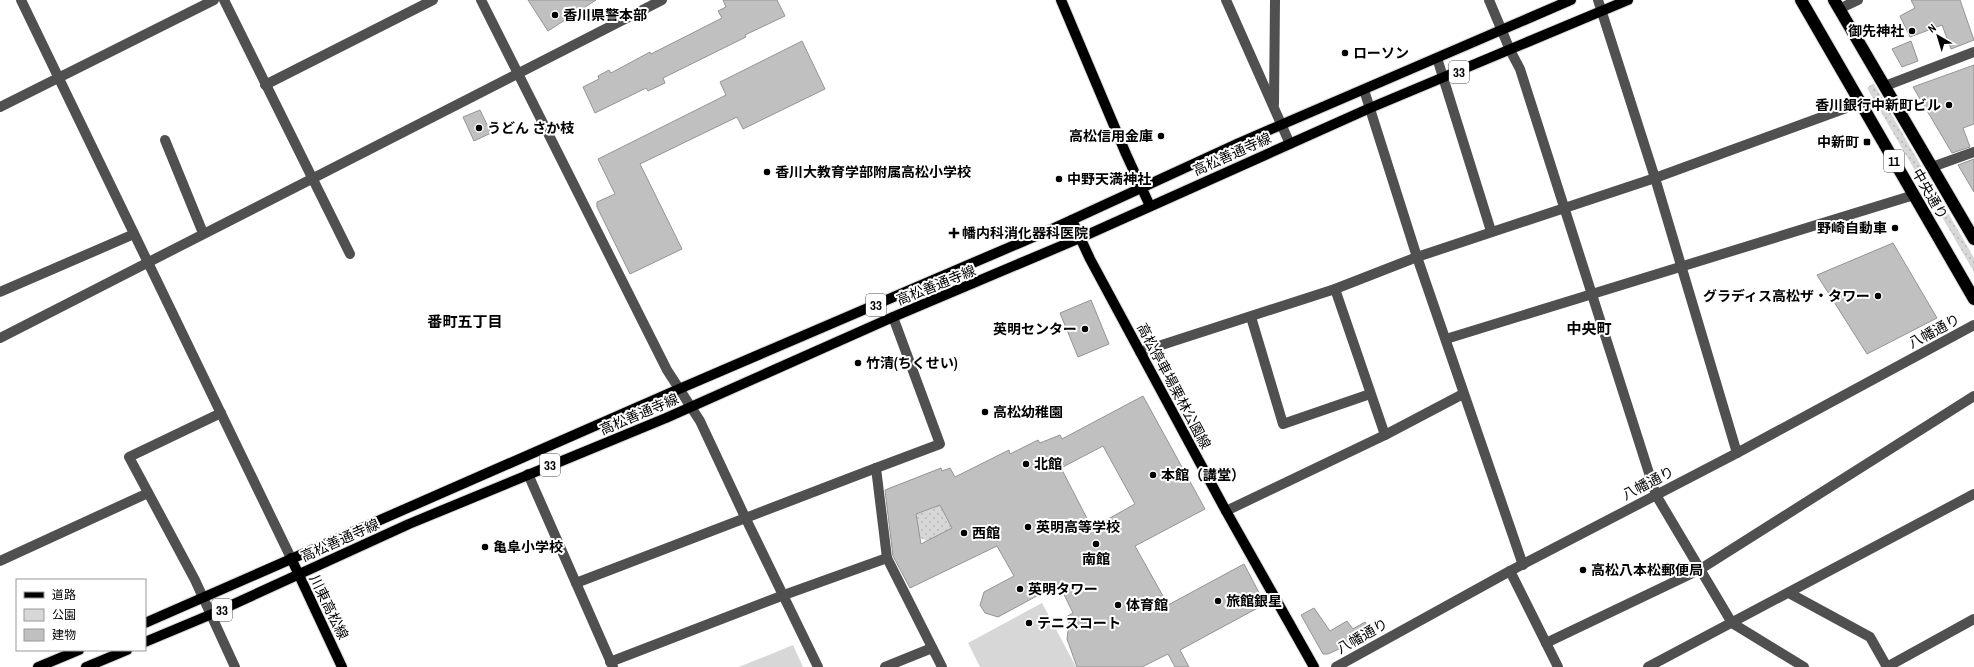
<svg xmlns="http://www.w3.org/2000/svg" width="1974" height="667" font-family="'Archivo Narrow','Noto Sans JP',sans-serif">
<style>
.grass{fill:url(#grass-dots)}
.park{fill:#d7d7d7}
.building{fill:#c0c0c0;stroke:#949494;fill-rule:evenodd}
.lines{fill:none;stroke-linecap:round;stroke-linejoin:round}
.major-casing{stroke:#dbdbdb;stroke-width:12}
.highway-casing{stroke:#dbdbdb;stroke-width:14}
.minor{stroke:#505050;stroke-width:10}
.major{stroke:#000;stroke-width:10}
.highway{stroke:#000;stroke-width:12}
.poi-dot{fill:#000;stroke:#fff;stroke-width:1.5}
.labels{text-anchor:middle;stroke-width:4;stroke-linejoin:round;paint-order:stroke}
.shield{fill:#fff;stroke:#4c4c4c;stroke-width:1}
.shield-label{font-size:13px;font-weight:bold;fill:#000}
.poi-label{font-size:14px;font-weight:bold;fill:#000;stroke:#fff;text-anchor:start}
.street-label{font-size:14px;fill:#000;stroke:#fff}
.neighbourhood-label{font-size:15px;font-weight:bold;fill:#000;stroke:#fff}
</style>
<defs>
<pattern id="grass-dots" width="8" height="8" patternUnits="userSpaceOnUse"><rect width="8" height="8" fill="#d7d7d7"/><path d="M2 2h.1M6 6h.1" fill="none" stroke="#b7b7b7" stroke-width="1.8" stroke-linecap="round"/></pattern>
</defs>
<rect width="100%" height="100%" fill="#fff"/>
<!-- grass -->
<g class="grass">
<polygon points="1872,84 1874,84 1974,258 1974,272 1867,88"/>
<polygon points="940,505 952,528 927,541 920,538 916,514"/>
</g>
<!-- park -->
<g class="park">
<polygon points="1042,603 1076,667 980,667 968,643"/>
<polygon points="793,645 803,667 739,667"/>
</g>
<!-- building -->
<g class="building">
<polygon points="528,0 596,0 548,31"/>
<polygon points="723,0 777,0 785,16 745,35 746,37 663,78 665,83 648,91 646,88 595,113 583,87 599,79 598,76 609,70 611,73 650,52 651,54 722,18 718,11 726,7"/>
<polygon points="1911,0 1960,0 1974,40 1951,49 1942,25 1910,37 1900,16 1915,8"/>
<polygon points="802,41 825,89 743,129 737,117 640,164 682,249 630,274 597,207 597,202 615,194 598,159 726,95 720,82"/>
<polygon points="1911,41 1918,61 1902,67 1892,49"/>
<polygon points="1974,65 1974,124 1963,128 1970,147 1952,153 1913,87"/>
<polygon points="480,110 491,133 474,141 463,117"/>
<polygon points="1974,159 1974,192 1958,165"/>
<polygon points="1893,243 1937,318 1867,354 1817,275"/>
<polygon points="1091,300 1109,344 1078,357 1060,313"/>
<path d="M1143,396L1205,509L1135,546L1168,605L1244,564L1265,604L1180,650L1189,667H1175L1168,654L1142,667H1077L1067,639L1069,622L1066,617L1073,613L1059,584L998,617L985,613L980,605L984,592L1014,576L997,546L910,588L893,556L885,490L941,468L942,471L950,468L955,477L1009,450L1010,454L1038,440L1040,443L1060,435L1062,439ZM1103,446L1135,504L1092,528L1061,468ZM940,505L952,528L921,544L916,514Z"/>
<polygon points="1314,608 1330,631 1347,621 1353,629 1365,622 1372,634 1328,654 1323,654 1301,615"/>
</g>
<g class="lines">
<defs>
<g id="major">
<polyline points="1061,0 1126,154 1150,206"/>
<polyline points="1072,220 1090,259 1226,511 1314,667"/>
<polyline points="291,558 342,667"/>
<polyline points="145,623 679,389 1052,229 1239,143 1571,0"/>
<polyline points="145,642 212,614 409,524 666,418 893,317 1080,238 1370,108 1628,0"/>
<polyline points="38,667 79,650"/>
<polyline points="86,667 127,650"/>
</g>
<g id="highway">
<polyline points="1801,0 1974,299"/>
<polyline points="1834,0 1974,239"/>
</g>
</defs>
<!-- major casing -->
<use href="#major" class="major-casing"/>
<!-- highway casing -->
<use href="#highway" class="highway-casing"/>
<!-- minor -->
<g class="minor">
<polyline points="21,0 291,558"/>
<polyline points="224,0 350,254"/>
<polyline points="481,0 667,370 700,421 745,517 818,667"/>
<polyline points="1226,0 1290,144"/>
<polyline points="1489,0 1510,50 1520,69 1656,495 1732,623 1804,667"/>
<polyline points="1598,0 1655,178 1737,453"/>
<polyline points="1839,9 1858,0"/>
<polyline points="1437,58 1491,231"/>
<polyline points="265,85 433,0"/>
<polyline points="1885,86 1974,52"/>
<polyline points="1364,90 1417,257 1523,565"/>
<polyline points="1274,104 1275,0"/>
<polyline points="0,107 214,0"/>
<polyline points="165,140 203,233"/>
<polyline points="1932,167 1974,152"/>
<polyline points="1335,289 1385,435"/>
<polyline points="0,292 134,234"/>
<polyline points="893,317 940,444 876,468 887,558 942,667"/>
<polyline points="1251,317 1283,424 1370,394"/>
<polyline points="0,338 662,0"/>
<polyline points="1446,339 1914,195"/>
<polyline points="1140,352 1335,289 1417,257 1655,178 1860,103"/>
<polyline points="221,413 129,457 195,580 235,667"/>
<polyline points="528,474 613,667"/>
<polyline points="1226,511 1385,435 1463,394"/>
<polyline points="0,561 148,493"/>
<polyline points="1510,571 1558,667"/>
<polyline points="576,583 876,468"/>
<polyline points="1789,593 1870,637 1887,667"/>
<polyline points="1546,643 1699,570 1974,396"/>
<polyline points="610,662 784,595 887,558"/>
<polyline points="885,667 932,648"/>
<polyline points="1336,667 1510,571 1737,453 1974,325"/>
<polyline points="1648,667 1974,494"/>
<polyline points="1887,667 1974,619"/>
</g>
<!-- major -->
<use href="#major" class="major"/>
<!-- highway -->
<use href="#highway" class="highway"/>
</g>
<!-- markers -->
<g class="poi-dot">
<circle cx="555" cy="15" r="4"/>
<circle cx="1912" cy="31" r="4"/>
<circle cx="1345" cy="53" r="4"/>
<circle cx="1949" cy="105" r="4"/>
<circle cx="479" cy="128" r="4"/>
<circle cx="1161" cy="136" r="4"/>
<rect x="1863" y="138" width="8" height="8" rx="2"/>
<circle cx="767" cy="172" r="4"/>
<circle cx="1059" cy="179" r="4"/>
<circle cx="1895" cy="228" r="4"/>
<path d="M952 227h4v4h4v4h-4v4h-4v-4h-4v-4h4z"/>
<circle cx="1878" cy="296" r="4"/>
<circle cx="1085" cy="329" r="4"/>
<circle cx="858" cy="363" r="4"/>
<circle cx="985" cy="412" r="4"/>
<circle cx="1026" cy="464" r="4"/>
<circle cx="1153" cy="475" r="4"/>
<circle cx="1028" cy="527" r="4"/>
<circle cx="964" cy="533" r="4"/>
<circle cx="1096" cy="544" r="4"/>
<circle cx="485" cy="547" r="4"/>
<circle cx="1583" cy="570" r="4"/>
<circle cx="1020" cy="589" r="4"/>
<circle cx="1218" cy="601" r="4"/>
<circle cx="1118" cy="605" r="4"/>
<circle cx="1029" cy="623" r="4"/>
</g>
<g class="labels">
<!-- shield labels -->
<g class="shield">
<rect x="1449" y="61" width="20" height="22" rx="3"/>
<rect x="1884" y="150" width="20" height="22" rx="3"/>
<rect x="866" y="294" width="20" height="22" rx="3"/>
<rect x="540" y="454" width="20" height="22" rx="3"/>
<rect x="212" y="599" width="20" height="22" rx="3"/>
</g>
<g class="shield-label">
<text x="1459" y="77">33</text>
<text x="1894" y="166">11</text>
<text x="876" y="310">33</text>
<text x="550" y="470">33</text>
<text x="222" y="615">33</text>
</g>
<!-- poi labels -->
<g class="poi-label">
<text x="563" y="20">香川県警本部</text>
<text x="1904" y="36" text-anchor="end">御先神社</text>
<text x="1353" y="58">ローソン</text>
<text x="1941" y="110" text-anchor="end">香川銀行中新町ビル</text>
<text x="487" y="133">うどん さか枝</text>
<text x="1153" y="141" text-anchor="end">高松信用金庫</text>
<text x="1859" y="147" text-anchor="end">中新町</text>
<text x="775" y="177">香川大教育学部附属高松小学校</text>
<text x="1067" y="184">中野天満神社</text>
<text x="1887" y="233" text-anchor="end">野崎自動車</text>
<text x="962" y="238">幡内科消化器科医院</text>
<text x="1870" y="301" text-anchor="end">グラディス高松ザ・タワー</text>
<text x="1077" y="334" text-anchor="end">英明センター</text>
<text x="866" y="368">竹清(ちくせい)</text>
<text x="993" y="417">高松幼稚園</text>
<text x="1034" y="469">北館</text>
<text x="1161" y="480">本館（講堂）</text>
<text x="1036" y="532">英明高等学校</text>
<text x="972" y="538">西館</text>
<text x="493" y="552">亀阜小学校</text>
<text x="1096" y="564" text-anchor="middle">南館</text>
<text x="1591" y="575">高松八本松郵便局</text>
<text x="1028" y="594">英明タワー</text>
<text x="1226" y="606">旅館銀星</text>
<text x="1126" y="610">体育館</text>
<text x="1037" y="628">テニスコート</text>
</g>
<!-- street labels -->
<g class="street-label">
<text transform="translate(1232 154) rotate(-24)" y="5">高松善通寺線</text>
<text transform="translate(1930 194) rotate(60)" y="5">中央通り</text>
<text transform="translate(936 285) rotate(-22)" y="5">高松善通寺線</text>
<text transform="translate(1934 331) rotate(-28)" y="5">八幡通り</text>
<text transform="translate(1174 386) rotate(62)" y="5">高松停車場栗林公園線</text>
<text transform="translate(639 414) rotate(-23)" y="5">高松善通寺線</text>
<text transform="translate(1648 483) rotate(-27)" y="5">八幡通り</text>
<text transform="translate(340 540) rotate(-24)" y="5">高松善通寺線</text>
<text transform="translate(329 607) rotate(64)" y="5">川東高松線</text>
<text transform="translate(1362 636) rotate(-29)" y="5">八幡通り</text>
</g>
<!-- neighbourhood labels -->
<g class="neighbourhood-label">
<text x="465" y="327">番町五丁目</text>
<text x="1589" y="334">中央町</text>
</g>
</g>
<!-- legend -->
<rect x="16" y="579" width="130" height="72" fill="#ffffff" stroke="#999999"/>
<rect x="24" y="592" width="20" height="6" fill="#000000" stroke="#999999"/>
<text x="52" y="599" font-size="12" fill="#000000">道路</text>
<rect x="24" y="609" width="20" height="12" fill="#d7d7d7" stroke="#999999"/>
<text x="52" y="619" font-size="12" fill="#000000">公園</text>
<rect x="24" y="629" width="20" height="12" fill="#c0c0c0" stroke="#999999"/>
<text x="52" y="639" font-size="12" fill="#000000">建物</text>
<!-- north arrow -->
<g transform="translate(1938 36) rotate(322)" stroke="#ffffff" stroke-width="3" paint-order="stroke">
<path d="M0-3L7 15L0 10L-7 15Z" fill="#000000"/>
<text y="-6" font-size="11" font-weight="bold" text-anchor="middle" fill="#000000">N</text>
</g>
</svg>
